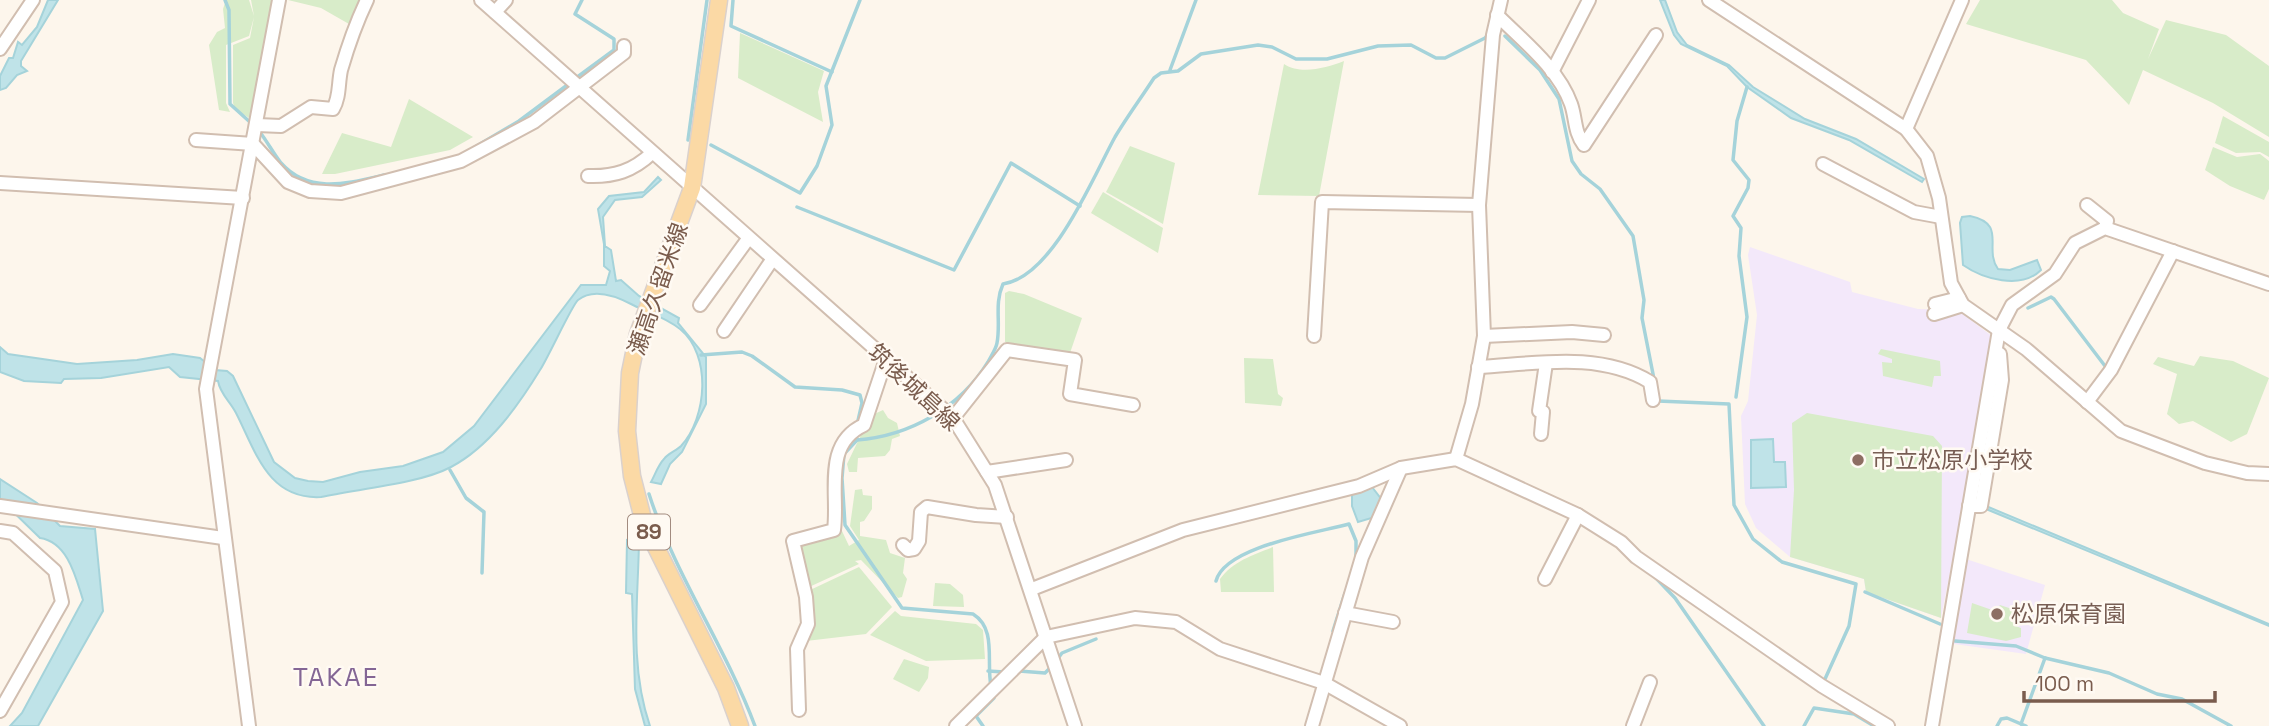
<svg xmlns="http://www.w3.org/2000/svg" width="2269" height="726" font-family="'Space Grotesk','Noto Sans JP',sans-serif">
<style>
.education{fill:#f3e8fa}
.green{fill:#d8ecc9}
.water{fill:#bfe3e8;stroke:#a5d3da;stroke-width:2}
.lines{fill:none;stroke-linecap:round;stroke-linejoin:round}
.stream{stroke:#a5d3da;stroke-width:3.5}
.minor-casing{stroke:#d1beb0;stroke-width:16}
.major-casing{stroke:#dad1cd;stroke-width:19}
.minor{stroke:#fff;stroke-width:12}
.major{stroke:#fbd9a5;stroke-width:16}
.education-dot{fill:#8d6e63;stroke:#fffaf3;stroke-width:2.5}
.labels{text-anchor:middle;stroke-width:5;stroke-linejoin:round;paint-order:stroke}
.shield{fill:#fffaf3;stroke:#a28b7f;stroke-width:2}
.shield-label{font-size:21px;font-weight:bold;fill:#7a5c4d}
.street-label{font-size:23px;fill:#7a5c4d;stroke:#fffaf3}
.education-label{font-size:23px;fill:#785e54;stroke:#fffaf3;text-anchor:start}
.quarter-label{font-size:26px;letter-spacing:2px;fill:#846695;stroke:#fffaf3}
</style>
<rect width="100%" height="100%" fill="#fdf6ec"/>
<!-- education -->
<g class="education">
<polygon points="1750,247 1850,282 1852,292 1918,309 1957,310 1996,339 1941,618 1866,592 1864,579 1790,557 1756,528 1745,504 1741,416 1748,401 1757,315 1748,255"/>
<polygon points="1966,559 2045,585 2026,654 1954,644"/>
</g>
<!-- green -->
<g class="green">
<polygon points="226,0 249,0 254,16 251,0 275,0 254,121 235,109 233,103 233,45 250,38 254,17 249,36 226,45 226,103 230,112 219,110 209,45 217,32 225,28 223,9"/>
<polygon points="288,0 362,0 349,24 321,8"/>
<polygon points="1980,0 2112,0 2123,13 2159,29 2148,59 2166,20 2226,35 2269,66 2269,137 2213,103 2143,70 2129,105 2086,60 1966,24"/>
<polygon points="740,33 824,71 818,92 823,122 738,78"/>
<path d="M1344,61L1319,196L1258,195L1284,64C1301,75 1326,68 1344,61Z"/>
<polygon points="409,99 473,137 450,150 335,174 322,174 342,133 391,147"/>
<polygon points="2223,116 2269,142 2269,157 2260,152 2236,153 2215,143"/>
<polygon points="1130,146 1175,163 1163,224 1106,192"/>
<polygon points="2213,147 2237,157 2260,154 2269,161 2269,189 2264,200 2230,186 2205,170"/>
<polygon points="1103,192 1163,228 1158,253 1091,213"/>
<polygon points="1009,291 1024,294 1082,318 1070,353 1005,342 1005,293"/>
<polygon points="1881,349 1940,361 1941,376 1934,376 1932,387 1883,376 1882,362 1892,363 1892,359 1878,354"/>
<polygon points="2200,356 2233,361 2269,378 2247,434 2231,442 2193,421 2179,424 2167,414 2177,374 2153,364 2158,357 2194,366"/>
<polygon points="1244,358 1273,359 1278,394 1283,398 1281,406 1245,403"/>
<polygon points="883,410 888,418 897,423 900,436 892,439 890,450 885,456 858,458 857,472 849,472 847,464 870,416"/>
<polygon points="1807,413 1933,436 1942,446 1941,618 1866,592 1864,579 1790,557 1794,490 1792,423"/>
<polygon points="862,489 863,495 872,496 872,509 864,521 860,522 860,536 886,540 890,553 905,558 903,573 907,579 902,597 898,598 861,560 855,561 859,564 807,588 796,544 842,531 849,546 859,540 850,526 855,490"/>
<path d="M1273,547L1274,592H1221L1220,579C1233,561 1253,555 1273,547Z"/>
<polygon points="859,567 892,607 866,634 806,641 808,591"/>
<polygon points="935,583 950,584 963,595 964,607 933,606"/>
<polygon points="1972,603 1995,611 2000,605 2018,611 2013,625 2021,628 2021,637 2006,641 1967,633"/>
<polygon points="895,611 901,616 976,624 983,630 985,659 926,661 870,635"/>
<polygon points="904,659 929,667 928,678 919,692 893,679"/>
</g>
<!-- water -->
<g class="water">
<polygon points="48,0 58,0 21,61 21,66 27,71 17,75 6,88 0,90 0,76 9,58 13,58 18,42 22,45 37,27"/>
<polygon points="1660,0 1665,0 1677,32 1687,45 1729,65 1753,87 1805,119 1856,139 1924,179 1922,182 1849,140 1791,118 1747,87 1727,66 1681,44 1674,35"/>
<path d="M658,177L661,180L642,197L615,200L603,217L605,246L611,250L616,281L621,280L639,296L679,318L678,323L706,357V404L682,452L670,464L661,484L651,482C655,475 658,465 664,459C668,453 676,451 681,446C707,418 712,355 680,329C665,317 649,313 633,305C618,297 594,287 578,300C572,305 548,358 540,370C518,406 489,447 451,467C419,484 357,489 321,497C268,500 256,452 236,413C230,401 220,394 218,381L180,377L169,367L101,378L64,379L61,383L24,381L0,372V347L8,354L77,364L137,360L173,354L200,358L215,370L227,371L233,376L274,462L295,478L308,481L323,482L360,472L403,466L443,452L474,426L581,285H606L610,271L604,266V244L598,209L609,196L644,192Z"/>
<path d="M1970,216C2008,224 1983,248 1998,269L2010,270L2037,260L2041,270C2021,290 1983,279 1963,265L1960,223L1962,217Z"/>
<polygon points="1773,439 1774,462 1785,462 1786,487 1751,488 1751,440"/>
<path d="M0,479L37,503L60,526L95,529L103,611L38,726H10L22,713L83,600C76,578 68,542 40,538L0,499Z"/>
<polygon points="1372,487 1382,500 1375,517 1358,522 1352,506 1352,494"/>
<polygon points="1986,506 2269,624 2269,626 1986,509"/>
<path d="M627,540L639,542C638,603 629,665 650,726H645L635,689L632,594L626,593Z"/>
</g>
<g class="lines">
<!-- stream -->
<g class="stream">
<polyline points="225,0 229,10 230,104 251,123"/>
<polyline points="733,0 731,26 832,72"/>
<polyline points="1505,36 1540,70 1559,99 1572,161 1581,174 1600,189 1633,236 1644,300 1642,318 1654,379"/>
<polyline points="1170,70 1196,0"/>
<polyline points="576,78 614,50 614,39 575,14 582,0"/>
<path d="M259,131C267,141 273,153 281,163C309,195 349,183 384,175"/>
<polyline points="688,140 707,0"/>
<polyline points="711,145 800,193 817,166 832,125 826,86 860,0"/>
<polyline points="475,147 519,121 570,83"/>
<polyline points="797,207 954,270 1011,163 1080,206"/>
<polyline points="2028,308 2051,297 2054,299 2105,366"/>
<polyline points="701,355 742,352 752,356 795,387 842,390 860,395 862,403 857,425"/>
<polyline points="1736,397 1747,317 1739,256 1741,228 1733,216 1748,188 1749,180 1733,160 1737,121 1747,87"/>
<polyline points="1658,401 1729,404 1734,505 1753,539 1782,562 1856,584 1849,626 1825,679"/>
<path d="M856,433L857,440C909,436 960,408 988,362C991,356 996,349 997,343C1001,322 994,304 1003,284C1053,277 1093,177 1115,137C1127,117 1141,98 1154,78L1161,73L1178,71L1201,54L1258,45L1272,47L1296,59H1327L1378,46L1411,45L1436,58H1445L1485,38L1489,33"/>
<path d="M857,440L844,454L842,478L845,525L902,608L973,614C997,629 986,661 991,686"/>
<polyline points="450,470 466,498 484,512 482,573"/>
<path d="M649,494C675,575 725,646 755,726"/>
<polyline points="1654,576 1675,598 1764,726"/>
<path d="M1216,581C1225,546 1317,533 1349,524L1356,541V559"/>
<polyline points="1865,592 1940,624"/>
<polyline points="1333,631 1345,593"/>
<polyline points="1955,641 2016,646 2045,658 2109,673 2157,694 2182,699 2231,726"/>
<polyline points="1056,661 1062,653 1096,639"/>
<polyline points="988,671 1004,672"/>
<polyline points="1019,671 1045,673 1051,667"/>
<polyline points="2021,724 2045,658"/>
<polyline points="983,726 976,716 994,698 993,693"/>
<polyline points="1804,726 1814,708 1854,714 1874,726"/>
<polyline points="1997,726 2001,719 2007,718 2026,726"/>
</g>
<defs>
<g id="minor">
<polyline points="481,0 953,418 995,485 1075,726"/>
<polyline points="1709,0 1906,129 1927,156 1939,198 1951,283 1963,305 2026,349 2121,431 2205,463 2247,473 2269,474"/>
<polyline points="495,12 506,0"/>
<path d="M1497,15C1523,41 1558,68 1571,104C1576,118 1574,132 1584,145L1656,35"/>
<polyline points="0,49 33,0"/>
<polyline points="1552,72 1589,0"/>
<path d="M257,125L281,126L311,107L333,109C340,97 338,84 341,70C348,46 356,23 367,0"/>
<polyline points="1906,129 1962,0"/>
<polyline points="196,140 253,144 288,182 310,191 341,193 461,161 534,122 624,53 624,46"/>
<polyline points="1823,164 1914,212 1941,217"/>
<path d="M588,176C614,177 633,171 652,153"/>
<polyline points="0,183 243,198"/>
<polyline points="2087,205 2107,221 2105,228"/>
<polyline points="1935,304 1959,298"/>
<polyline points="700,305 748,239"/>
<polyline points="1934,314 1963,305"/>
<polyline points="724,331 772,260"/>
<polyline points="1314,336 1322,202 1479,205"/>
<polyline points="1484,336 1572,332 1604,335"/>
<path d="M1478,367C1535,364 1599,351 1650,382L1653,400"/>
<polyline points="2087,402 2111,370 2173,251"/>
<polyline points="953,418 1007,350 1075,360 1070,394 1133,405"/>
<polyline points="1541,434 1543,412 1539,411 1546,363"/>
<polyline points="1456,459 1472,404 1484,336 1479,205 1493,35 1501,0"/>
<polyline points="987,472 1066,460"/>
<polyline points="0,506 223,538"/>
<polyline points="1969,506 1981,506 2002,380 2000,354"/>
<polyline points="0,531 13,533 55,571 62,602 0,711"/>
<polyline points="903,545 908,550 914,549 919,541 921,512 927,507 976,515 1007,517"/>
<polyline points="1545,579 1578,515"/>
<polyline points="1032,589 1183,530 1359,486 1401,468 1456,459 1578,515 1621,542 1636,557 1822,686 1888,726"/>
<polyline points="1345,613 1393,622"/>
<path d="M799,710L797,649L808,624L806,597L793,541L834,530C839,494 822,444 864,425L886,359"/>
<polyline points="249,726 206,389 279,0"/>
<polyline points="956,726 1046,637 1135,618 1176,622 1220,649 1324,683 1400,726"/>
<polyline points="1312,726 1362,557 1401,468"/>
<polyline points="1633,726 1650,682"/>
<polyline points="1932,726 1999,330 2012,305 2055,274 2075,243 2105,228 2269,284"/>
</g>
<polyline id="major" points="719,0 692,188 638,334 630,373 627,431 632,476 644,523 726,688 740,726"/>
</defs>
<!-- minor casing -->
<use href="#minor" class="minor-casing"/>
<!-- major casing -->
<use href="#major" class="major-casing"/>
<!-- minor -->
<use href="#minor" class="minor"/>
<!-- major -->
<use href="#major" class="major"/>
</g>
<!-- markers -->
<g class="education-dot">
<circle cx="1858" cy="460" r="7"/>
<circle cx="1997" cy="614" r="7"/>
</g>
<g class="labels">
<!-- shield labels -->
<rect class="shield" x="628" y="514.5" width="42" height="35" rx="5"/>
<g class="shield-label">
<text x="649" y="539">89</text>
</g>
<!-- street labels -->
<g class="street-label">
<text transform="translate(658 289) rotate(-71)" y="8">瀬高久留米線</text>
<text transform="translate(914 387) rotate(43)" y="8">筑後城島線</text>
</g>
<!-- education labels -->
<g class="education-label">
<text x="1872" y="468">市立松原小学校</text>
<text x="2011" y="622">松原保育園</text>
</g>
<!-- quarter labels -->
<g class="quarter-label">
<text x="336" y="686">TAKAE</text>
</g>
</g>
<!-- scale -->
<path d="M2024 691v10h191v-10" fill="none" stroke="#7a5c4d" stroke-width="3.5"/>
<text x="2035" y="691" font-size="21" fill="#7a5c4d" stroke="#fffaf3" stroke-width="5" paint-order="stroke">100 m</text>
</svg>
